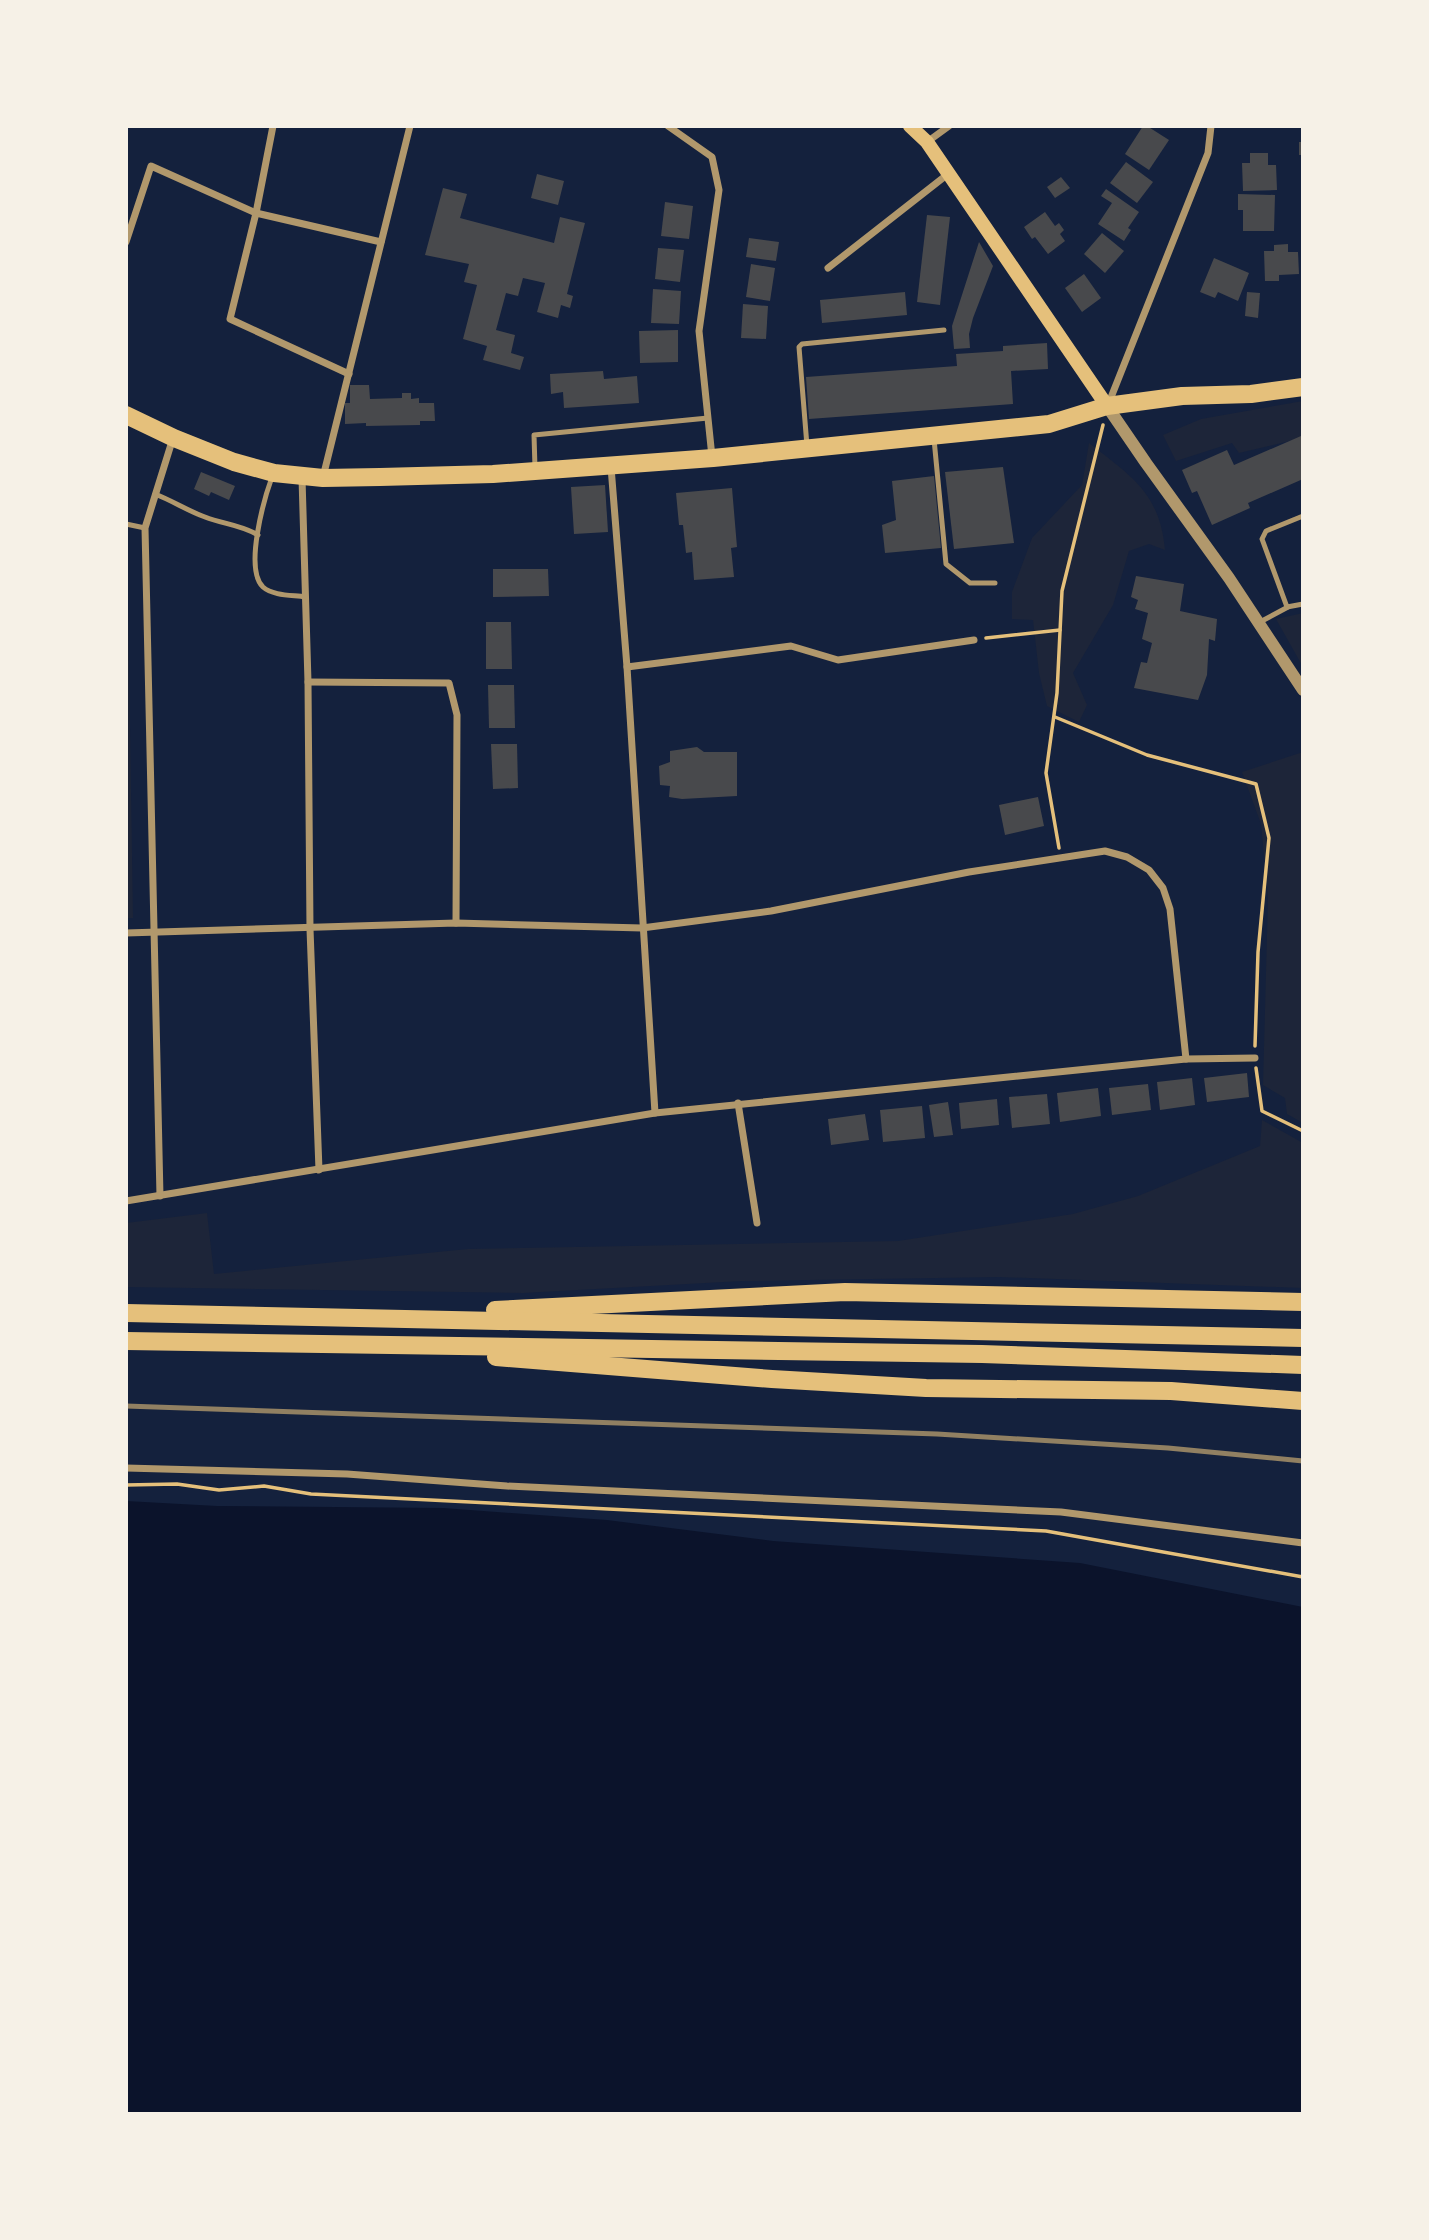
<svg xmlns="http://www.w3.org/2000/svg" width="1429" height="2240" font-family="'Libre Baskerville',serif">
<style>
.green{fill:#1d2539}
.water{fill:#0b132b}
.building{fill:#48494c}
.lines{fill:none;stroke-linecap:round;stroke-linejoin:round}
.path{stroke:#e5c07b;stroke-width:3.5}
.service{stroke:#b1986c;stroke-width:5}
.minor{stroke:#b1986c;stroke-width:7}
.tertiary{stroke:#b1986c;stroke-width:12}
.secondary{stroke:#e5c07b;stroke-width:14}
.primary{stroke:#e5c07b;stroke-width:18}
.trunk{stroke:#e5c07b;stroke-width:18}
.rail{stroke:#918062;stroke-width:5}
</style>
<rect width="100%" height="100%" fill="#14213d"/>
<!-- green -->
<g class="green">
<polygon points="1303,401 1303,438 1239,453 1232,443 1176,461 1163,435 1201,419"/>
<path d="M1089,443C1131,476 1160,493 1165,550L1149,544L1129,551L1113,605L1073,673L1087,705L1079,722L1047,706L1039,673L1033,620L1012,619V592L1032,538L1082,485Z"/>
<polygon points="126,599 128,599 133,918 126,918"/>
<polygon points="1303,613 1303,667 1276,619"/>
<polygon points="1303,752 1303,1123 1287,1114 1285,1098 1263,1085 1268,897 1261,824 1242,772"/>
<polygon points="1262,1120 1303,1143 1303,1288 999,1277 742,1281 523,1293 126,1287 126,1223 207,1213 214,1274 468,1249 898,1241 1073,1214 1138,1196 1260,1146"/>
</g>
<!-- water -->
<polygon class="water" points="126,1501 217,1506 443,1508 607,1520 773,1541 1080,1563 1303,1607 1303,2114 126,2114"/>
<!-- building -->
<g class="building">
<polygon points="1143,126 1147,126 1169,140 1149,170 1125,154"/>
<rect x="1299" y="142" width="4" height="13"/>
<polygon points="1250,153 1268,153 1268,165 1276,165 1277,190 1243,191 1242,163 1250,163"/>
<polygon points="1126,162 1153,182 1137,203 1110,183"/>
<polygon points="537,174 564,181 558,205 531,198"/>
<polygon points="1061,177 1070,188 1055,198 1047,187"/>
<polygon points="443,188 467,194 460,218 554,243 560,217 585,223 567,294 573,296 570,308 561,305 558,318 537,312 545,283 523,278 518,296 506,293 496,330 515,335 511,353 524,357 520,370 483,360 487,346 463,339 477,285 464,282 469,264 425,255"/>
<polygon points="1106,189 1139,212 1128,228 1131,230 1124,241 1098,224 1112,203 1101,196"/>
<polygon points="1238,194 1275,195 1274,231 1243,231 1243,210 1238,210"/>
<polygon points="665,202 693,206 689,239 661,236"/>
<polygon points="1045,212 1055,226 1059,223 1064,230 1060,234 1065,241 1048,254 1035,237 1032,239 1024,227"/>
<polygon points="927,215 950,217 940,305 917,302"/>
<polygon points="1102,233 1124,251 1105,273 1084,254"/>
<polygon points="749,238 779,242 776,261 746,257"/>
<polygon points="979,242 993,266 973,318 969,334 970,348 954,349 952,326"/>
<polygon points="1288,244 1288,252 1298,252 1299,274 1279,275 1279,281 1265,281 1264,251 1274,251 1274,245"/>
<polygon points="658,248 684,250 680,282 655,279"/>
<polygon points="1214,258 1249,273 1238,301 1218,292 1215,298 1200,292"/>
<polygon points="751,264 775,268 770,301 746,297"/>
<polygon points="1084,274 1101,298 1082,312 1065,288"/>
<polygon points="653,289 681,291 679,324 651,323"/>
<polygon points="905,292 907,315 822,323 820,300"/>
<polygon points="1247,292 1260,293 1258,318 1245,316"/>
<polygon points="743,304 768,306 766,339 741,338"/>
<polygon points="678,330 678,362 640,363 639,331"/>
<polygon points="1047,343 1048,369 1011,371 1013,404 809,419 806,377 957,366 956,354 1003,351 1003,346"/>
<polygon points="603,371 604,379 637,376 639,403 564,408 563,392 551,394 550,374"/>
<polygon points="350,385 369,385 370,399 402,398 402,393 411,393 411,399 419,398 419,403 434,403 435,421 420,421 420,425 366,426 366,423 345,424 345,403 350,403"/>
<polygon points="1301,436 1303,479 1248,503 1250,508 1212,525 1197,491 1192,493 1182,470 1227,450 1234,465"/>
<polygon points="1003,467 1014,543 954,549 945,472"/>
<polygon points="201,472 235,486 229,500 211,492 209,496 194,489"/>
<polygon points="934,476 941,548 885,553 882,525 896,520 892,481"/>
<polygon points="605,485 608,532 574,534 571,487"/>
<polygon points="732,488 737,547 731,548 734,577 694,580 692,552 686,553 683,525 679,525 676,493"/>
<polygon points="493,569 548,569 549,596 493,597"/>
<polygon points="1136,576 1184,584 1180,611 1217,619 1215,641 1209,639 1207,675 1198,700 1134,688 1141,662 1147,663 1152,643 1142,639 1148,613 1135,609 1138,600 1131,597"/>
<polygon points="486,622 511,622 512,669 486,669"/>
<polygon points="488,685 514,685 515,728 489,728"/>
<polygon points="491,744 517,744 518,788 493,789"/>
<polygon points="697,747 704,752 737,752 737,796 682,799 669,797 670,786 660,785 659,766 670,762 670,751"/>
<polygon points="1038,797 1044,826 1005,835 999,805"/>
<polygon points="1247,1073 1249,1097 1207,1102 1204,1078"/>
<polygon points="1192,1078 1195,1105 1160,1110 1157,1082"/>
<polygon points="1148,1084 1151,1110 1112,1115 1109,1088"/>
<polygon points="1098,1088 1101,1116 1060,1122 1057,1093"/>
<polygon points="1047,1094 1050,1124 1012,1128 1009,1097"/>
<polygon points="997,1099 999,1125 961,1129 959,1103"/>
<polygon points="948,1102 953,1135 934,1137 929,1105"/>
<polygon points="922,1106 925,1138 883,1142 880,1110"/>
<polygon points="865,1114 869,1140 831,1145 828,1119"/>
</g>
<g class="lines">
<!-- path -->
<g class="path">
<polyline points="986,638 1060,630"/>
<polyline points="1055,717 1147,755 1256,784 1269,838 1258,952 1255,1046"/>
<polyline points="1059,848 1046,773 1057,693 1062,591 1103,425"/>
<polyline points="1256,1068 1262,1111 1303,1131"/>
<polyline points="126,1485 177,1484 219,1490 264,1486 311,1494 1046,1531 1303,1577"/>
</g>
<!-- service -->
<g class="service">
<polyline points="934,439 946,564 970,583 995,583"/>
<polyline points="807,446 799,347 802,344 944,330"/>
<polyline points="535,468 534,435 708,418"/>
<path d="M272,477C264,499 244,569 263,587C273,596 293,595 305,597"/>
<path d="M155,494C173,501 188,511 205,517C223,524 242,525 258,535"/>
<polyline points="1303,516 1266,531 1262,539 1287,607 1303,604"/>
<polyline points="126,524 145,528"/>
<polyline points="1260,622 1288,607"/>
</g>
<!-- minor -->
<g class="minor">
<polyline points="273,126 256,213 230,319 349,374"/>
<polyline points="668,126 712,157 719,190 699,331 712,457"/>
<polyline points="927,142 949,126"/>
<polyline points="126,242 151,166 256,213 381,242"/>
<polyline points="828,268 948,174"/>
<polyline points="1108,405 1208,153 1211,126"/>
<polyline points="611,467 627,667 655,1113"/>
<polyline points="323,477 410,126"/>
<polyline points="302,478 308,682 310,929 319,1170"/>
<polyline points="627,667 791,646 838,660 974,640"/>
<polyline points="308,682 449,683 457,715 456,923"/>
<polyline points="126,933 456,923 642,928 771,911 969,872 1105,851 1127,857 1149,870 1163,888 1170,909 1186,1059"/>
<polyline points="738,1103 757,1223"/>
<polyline points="160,1196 145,528 173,438"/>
<polyline points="126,1201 655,1113 1186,1059 1255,1058"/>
<polyline points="126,1468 347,1474 507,1486 1061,1512 1303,1543"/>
</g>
<!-- tertiary -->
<polyline class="tertiary" points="1107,406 1146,463 1229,578 1303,690"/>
<!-- secondary -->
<polyline class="secondary" points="910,126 927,142 1107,406"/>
<!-- primary -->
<polyline class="primary" points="126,415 174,438 234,462 274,473 323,478 380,477 493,474 713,458 1049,424 1107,406 1182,396 1251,394 1303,387"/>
<!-- trunk -->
<g class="trunk">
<polyline points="495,1310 845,1292 1303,1302"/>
<polyline points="126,1313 1303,1338"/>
<polyline points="126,1341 982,1354 1303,1365"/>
<polyline points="496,1357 772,1379 926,1388 1171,1391 1303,1401"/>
</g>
<!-- rail -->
<polyline class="rail" points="126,1406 937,1434 1168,1448 1303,1461"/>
</g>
<!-- border -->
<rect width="1429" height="2240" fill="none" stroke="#f6f1e7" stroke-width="256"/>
</svg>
